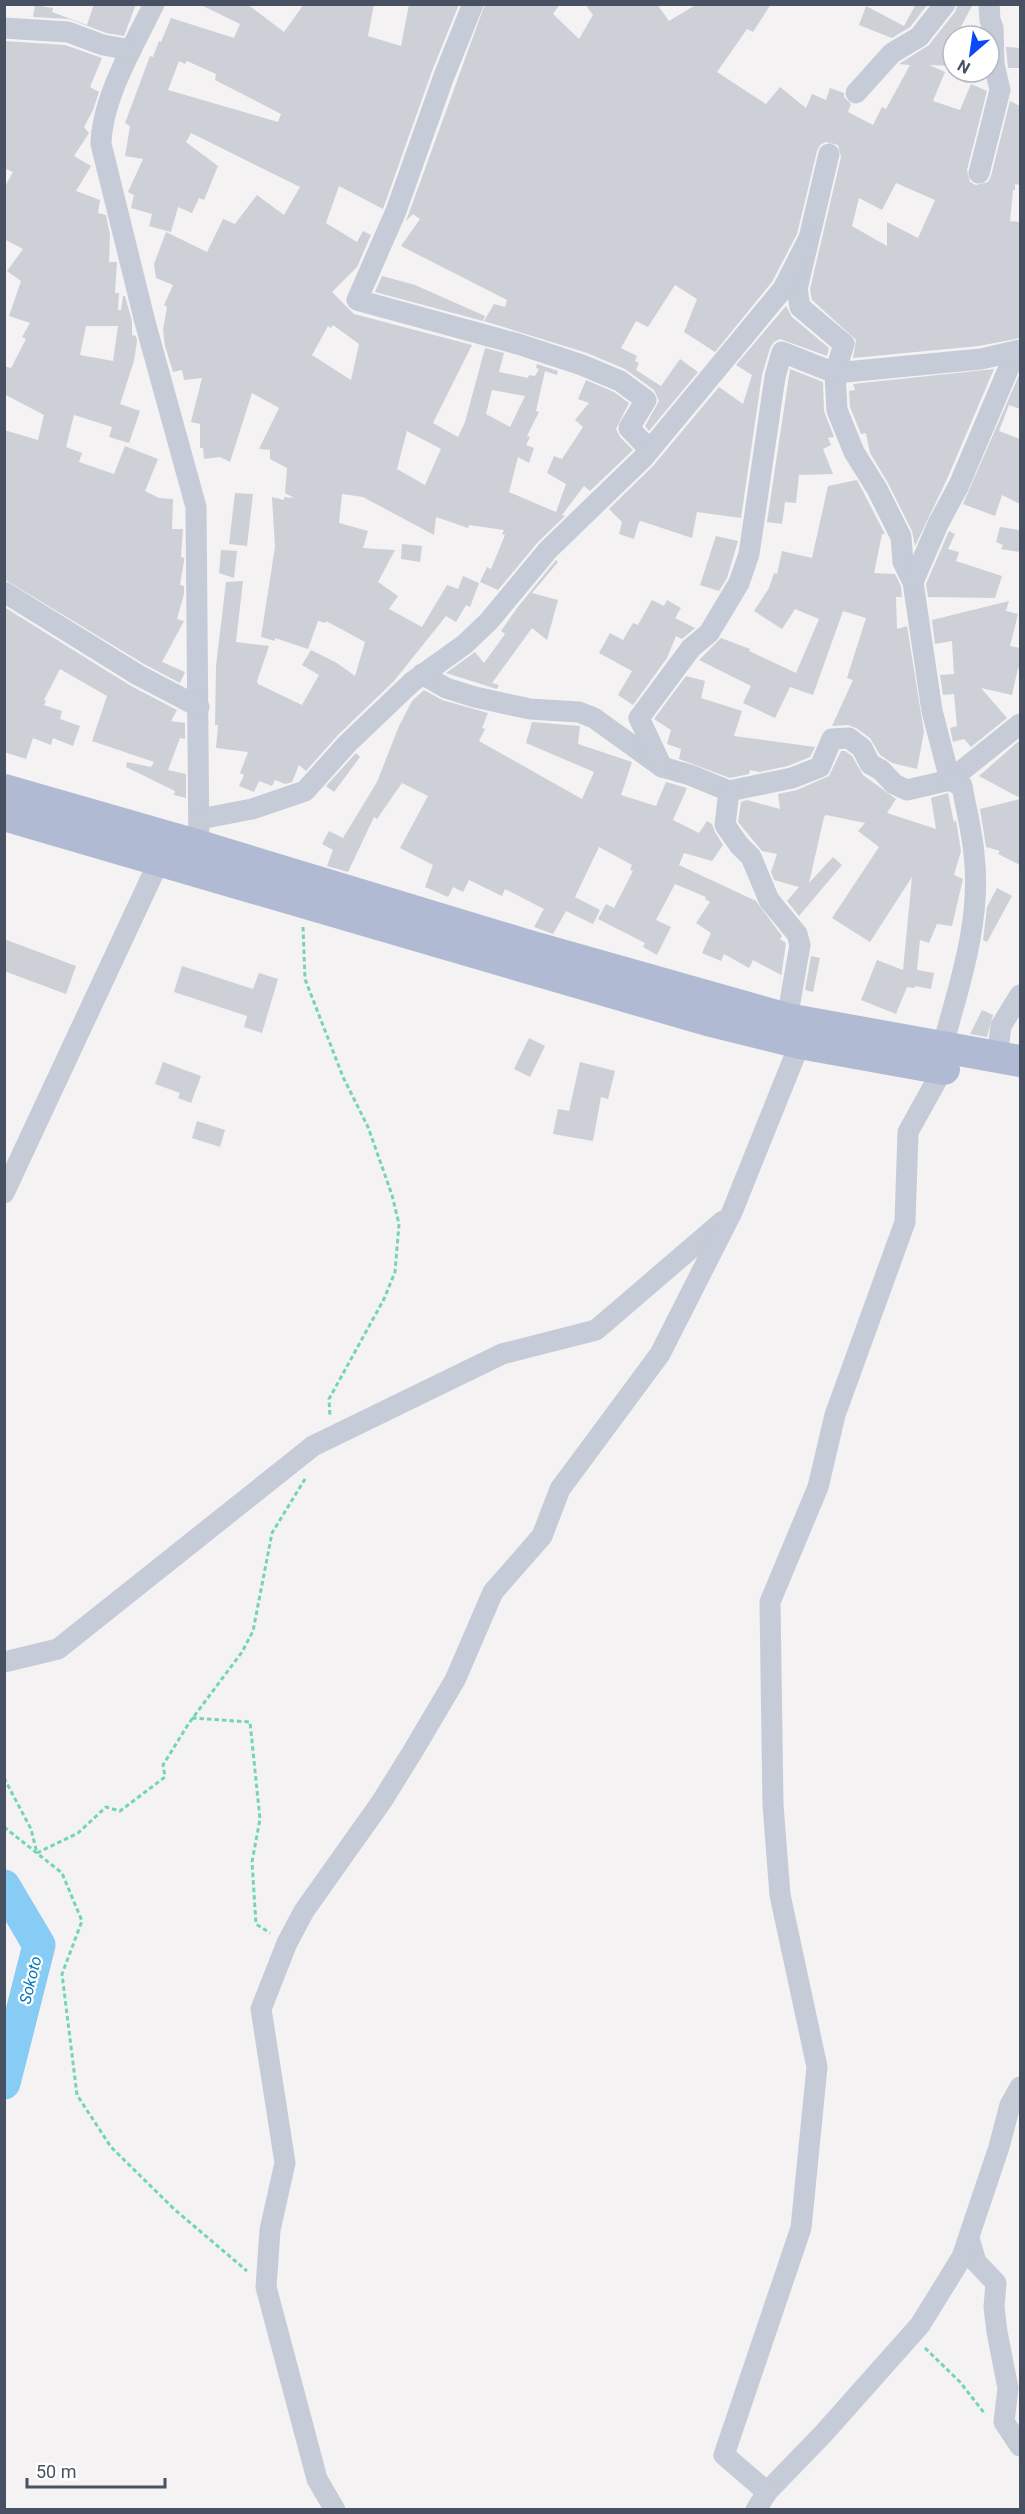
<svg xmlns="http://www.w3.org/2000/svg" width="1025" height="2514" font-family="Roboto,sans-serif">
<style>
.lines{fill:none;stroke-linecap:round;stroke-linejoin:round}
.river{stroke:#87ccf5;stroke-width:33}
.building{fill:#ced0d8;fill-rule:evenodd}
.path{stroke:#72d6b6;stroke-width:3;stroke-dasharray:4.5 3;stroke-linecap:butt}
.street{stroke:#c5cbd7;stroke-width:21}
.primary{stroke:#b0bbd3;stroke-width:32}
.labels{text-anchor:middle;stroke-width:4.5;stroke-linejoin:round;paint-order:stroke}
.water-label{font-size:16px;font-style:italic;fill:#0075bc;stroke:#fff}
</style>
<rect width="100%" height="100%" fill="#f4f2f2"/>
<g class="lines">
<!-- river -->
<polyline class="river" points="4,1886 39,1945 4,2083"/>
</g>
<!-- building -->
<g class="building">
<polygon points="94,4 136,4 124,36 106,33 69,19 33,17 35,5 53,8 52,12 87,25"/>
<path d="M199,4H247L284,32L304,4H374L368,36L401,46L409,4H459L432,71L383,209L339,186L326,223L357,242L363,231L371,235L357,267L332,292L354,314L472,345L433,423L458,437L465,422L485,348L504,353L499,372L528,378L529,375L535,376L539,369L536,368L537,364L558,371L557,375L545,371L536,411L539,412L527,436L530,437L526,445L534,448L529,463L518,457L509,492L556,512L566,484L547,473L554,456L562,459L583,427L575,420L589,403L578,399L586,380L614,392L629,403L616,429L620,437L633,450L590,491L584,486L562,515L565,516L538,542L498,590L480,582L487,567L491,569L505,535L502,534L504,530L469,525L468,528L436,517L434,535L363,497L342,494L339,523L368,531L363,548L395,550L378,582L398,596L389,609L422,627L447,585L458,589L463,576L479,583L470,607L466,605L456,622L446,616L394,681L338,735L306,771L299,765L292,782L285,784L275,780L272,786L259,781L254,792L239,786L244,775L240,773L248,752L216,748L218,725H215L216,666L226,582L243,581L236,642L269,646L257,681L258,684L302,705L319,675L302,665L311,650L337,663L355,676L365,642L326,621V623L318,621L308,649L275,638V641L261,637L275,547L272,497L284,500V497L294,498L285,493L287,468L270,459V450L259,449L279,408L252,393L230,462L220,457L204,459L203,448H200V424L191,422L202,378L184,380L182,370L173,372L165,346L163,330L167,307L164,305L173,285L156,278L154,264L166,232L207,252L223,219L235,224L257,195L284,215L300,187L191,133L186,142L218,166L204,200L199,198L192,213L178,207L171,232L149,226L152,214L131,208L134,195L128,192L143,159L125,156L130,126L125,123L150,56L153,57L159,41L161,42L171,18L234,38L240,24ZM179,61L185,64L187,61L216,74L215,80L281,114L278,122L168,90ZM333,325L359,344L351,380L312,355L328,326L331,328ZM492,390L525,396L510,427L486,414ZM407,431L441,449L425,485L397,469Z"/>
<path d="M485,4H560L553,14L579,39L593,15L585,4H657L669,21L697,4H771L753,32L747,29L717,72L766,104L780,87L806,108L812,94L826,100L830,88L844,93V97L851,104L848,112L873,125L882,107L886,109L910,65L899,64L929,45L955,12L958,4H973L956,36H953V66L929,65L945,72L933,101L960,110L971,84L987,91L967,170L970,182L976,185L988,182L991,176L1010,101L1020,106V185L1015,184V190H1013L1010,221L1020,222V338L979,346L853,358L856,340L812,300L810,289L841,157L838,145L826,142L820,145L817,151L797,234L772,282L715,352L684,332L697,299L675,285L648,327L636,321L621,348L637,356L635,361L639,363L636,370L661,386L680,359L698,372L649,431L645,426L659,401L654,390L625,369L587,353L484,321L494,304L505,307L507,300L401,246L420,219L413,214L406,221ZM896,183L935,200L918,238L887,222V246L852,226L859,198L882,210Z"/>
<polygon points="916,4 928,4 910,27 892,38 859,25 866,6 904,26"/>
<path d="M4,41L65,45L102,58L90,87L99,92L93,110L84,127L89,133L74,156L91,166L76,191L100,200L98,213L106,215L110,235L109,262H117L115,293H119L118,310H121L123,296H125L132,321V335L136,336L137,341L134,361L120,404L140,411L129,443L109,437L112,427L74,415L66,447L82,453L79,462L114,474L125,446L158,459L145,491L159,498L173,499L172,529H183L181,557L184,558V561L180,585L184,586V594L177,619L184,621L162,662L185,672L180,683L144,664L4,579V430L38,440L44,415L4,394V366L11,368L26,339L22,337L30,323L9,316L21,281L7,271L23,249L4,239V188L13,172L4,168ZM86,326H118L113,361L80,355Z"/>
<polygon points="1006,47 1020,48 1019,68 1008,68"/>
<polygon points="382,276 415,285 485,316 483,321 375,292"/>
<polygon points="786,306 792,317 829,348 827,356 780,339 774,342 770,348 762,375 741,518 697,512 692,538 641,521 639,522 634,539 619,534 622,522 609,509 653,466 719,387 743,404 752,375 736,365"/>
<polygon points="790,369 823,382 824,411 834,437 828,438 831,445 823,449 833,474 799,475 796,503 785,502 782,524 767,522"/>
<polygon points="994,369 947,479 915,546 912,531 888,483 870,453 866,433 861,434 850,407 849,391 855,390 853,384"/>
<polygon points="1020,373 1020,409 1009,405 999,431 1020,439 1020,504 1002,495 995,516 963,504"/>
<polygon points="857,480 885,534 882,534 874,573 895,574 901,586 902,597 896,597 897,629 907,626 924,732 917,769 892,763 880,755 870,738 856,728 848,725 832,726 853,680 847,678 866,618 843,611 813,695 790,687 775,718 743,703 751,686 699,660 721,638 750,649 749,651 796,673 819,619 795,609 782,629 754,611 769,588 774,573 777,574 782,551 812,558 828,486"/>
<polygon points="235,493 253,494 247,546 229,544"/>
<polygon points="1000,527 1020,530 1020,552 1001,549 1003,545 996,542"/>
<polygon points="949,531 955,534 948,549 959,552 956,561 1002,576 995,598 928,597 926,584"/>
<polygon points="716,536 738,541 727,578 719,591 700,585"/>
<polygon points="402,544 422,546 420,562 401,559"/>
<polygon points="221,550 237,551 234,578 219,573"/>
<polygon points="556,560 558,562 532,593 558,600 547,640 532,628 492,683 499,685 497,689 446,673 475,652 484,663 505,634 501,631 517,608"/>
<polygon points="652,600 664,606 667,600 681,608 675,618 695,628 682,639 676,636 667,658 633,705 618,695 632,671 599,653 610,633 623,640 633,623 638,625"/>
<polygon points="1009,601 1006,611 1018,614 1010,646 1020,648 1020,668 1018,668 1012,695 981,688 1007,718 971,747 964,739 953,742 950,728 957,726 954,694 943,695 940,675 954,674 952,641 935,644 932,620"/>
<polygon points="4,607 131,686 177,710 171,721 185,723 185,739 180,738 168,770 186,774 186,798 174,795 175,791 126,767 127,762 151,767 154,762 92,741 107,696 60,669 44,700 46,701 44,705 62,711 60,719 80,726 73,746 53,738 51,745 33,738 26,759 4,752"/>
<polygon points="686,676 705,681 701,698 742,711 734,736 815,747 810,757 788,766 760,772 750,770 749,774 730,778 679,759 681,749 667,744 671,730 654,719"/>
<polygon points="424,690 442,700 488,713 482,728 485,729 479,741 582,799 594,772 526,743 532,722 580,726 578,744 632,762 621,795 656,806 666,782 687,788 673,820 699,833 707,821 712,824 715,832 723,845 712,861 684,853 679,865 756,901 782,936 780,939 786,943 780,984 781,975 753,960 749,968 724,954 721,961 702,953 711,933 696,923 710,902 705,899 706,897 675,884 656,920 671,927 657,955 643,947 645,943 598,919 606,904 614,908 633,871 630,870 632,865 599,847 575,897 600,910 593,924 566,911 553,934 534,927 544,909 505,889 502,896 469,880 463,892 453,887 448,897 425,887 433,865 400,848 428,796 402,783 377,819 374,817 348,872 327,866 333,850 322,844 329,831 343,838 377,782 399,726 412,701"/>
<polygon points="1020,740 1020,798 979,776"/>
<polygon points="841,751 845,751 852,756 863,775 896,799 887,813 936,829 931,798 948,793 954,823 956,820 961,851 954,875 963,879 952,926 937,924 929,943 920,940 917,970 934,973 931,989 915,986 914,988 907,987 896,1014 861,1000 877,960 903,970 912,877 870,942 832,918 879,847 858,831 865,823 826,815 824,817 809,883 833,857 842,865 799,916 787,901 799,887 774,880 771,872 777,854 762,851 738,822 741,802 747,800 780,809 778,794 797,790 829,776"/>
<polygon points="356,753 360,757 334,792 326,786"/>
<polygon points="1020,799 1020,865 998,854 1000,851 986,847 980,809"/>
<polygon points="997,888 1012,896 987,942 983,940 987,907"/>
<polygon points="4,939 76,966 66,994 4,971"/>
<polygon points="811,956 820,958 813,992 805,990"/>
<polygon points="182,966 253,989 259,973 278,979 262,1033 244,1027 247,1016 174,992"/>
<polygon points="982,1010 993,1015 987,1037 970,1034"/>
<polygon points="529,1038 545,1046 530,1077 514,1069"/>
<polygon points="163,1062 201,1076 191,1103 178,1098 180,1093 155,1084"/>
<polygon points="580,1062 615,1071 608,1099 601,1097 593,1141 553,1134 558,1109 569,1111"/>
<polygon points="197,1121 225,1130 220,1147 192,1138"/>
</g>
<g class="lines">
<!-- path -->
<g class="path">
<polyline points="303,927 305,979 343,1077 368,1127 392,1195 399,1224 395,1272 384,1299 329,1399 330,1417"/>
<polyline points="192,1718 250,1722 260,1819 252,1862 256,1924 270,1933"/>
<polyline points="4,1778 31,1829 37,1853 78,1833 106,1807 120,1811 165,1777 163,1765 189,1723 242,1652 253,1631 272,1533 305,1479"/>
<polyline points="4,1827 62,1873 82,1921 62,1974 77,2095 111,2147 174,2209 247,2271"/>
<polyline points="925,2348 960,2382 985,2414"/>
</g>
<!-- street -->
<g class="street">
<path d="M154,4C134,45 102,98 101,144L145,322L196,507L199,857"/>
<polyline points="473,4 444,76 396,211 357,300 518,344 582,365 620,381 646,400 629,428 649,449"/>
<polyline points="4,28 68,32 103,45 131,50"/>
<polyline points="856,93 892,53 919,37 945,4"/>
<polyline points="829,154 797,289 800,307 844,344 835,373 837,410 854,452 877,489 901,537 903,562 913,582 932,711 950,780"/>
<polyline points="979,173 1000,90 994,64 993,28 990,20 989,4"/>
<polyline points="913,582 938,524 959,485 1016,351"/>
<polyline points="4,592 138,675 199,707"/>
<polyline points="422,674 446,688 475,697 530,709 579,712 594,718 662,767 690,775 729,791 792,778 820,767 832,739 849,738 862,748 870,764 881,770 894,784 907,790 950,780 1020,724"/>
<polyline points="662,767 639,718 691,648 709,633 739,583 749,554 775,377 782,352 835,373 981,359 1020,350"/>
<polyline points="729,791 725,825 739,845 751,857 769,900 797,934 800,945 787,1019"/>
<polyline points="200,819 252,809 305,791 347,744 412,682 465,644 489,621 548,550 643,458 783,289 808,240"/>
<path d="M942,1048C959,986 982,920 974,854C972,831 966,809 962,786L950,780"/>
<polyline points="997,1057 1001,1026 1020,995"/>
<polyline points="4,1193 160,859"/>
<polyline points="4,1662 58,1649 313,1446 502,1354 596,1330 723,1221"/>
<polyline points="969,2238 976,2262 996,2283 994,2307 997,2332 1008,2388 1004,2422 1020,2446"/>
<polyline points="767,2492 824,2433 920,2325 962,2257 999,2147 1010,2105 1020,2087"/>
<polyline points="335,2510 317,2479 266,2287 270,2230 285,2163 261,2009 287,1943 304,1911 382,1801 413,1751 455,1680 493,1592 542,1536 560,1489 660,1354 732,1212 800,1043"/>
<polyline points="756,2510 767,2492 724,2455 801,2228 817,2067 780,1895 773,1805 770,1602 818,1487 835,1415 905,1222 908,1132 943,1069"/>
</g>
<!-- primary -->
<g class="primary">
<polyline points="4,790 199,846 526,945 787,1019 1020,1061"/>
<polyline points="4,815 707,1020 800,1043 944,1069"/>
</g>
</g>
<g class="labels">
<!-- water labels -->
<g class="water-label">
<text transform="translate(30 1980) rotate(-76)" y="6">Sokoto</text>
</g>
</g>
<!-- border -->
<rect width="1025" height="2514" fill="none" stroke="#475162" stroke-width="12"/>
<!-- north arrow -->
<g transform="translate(971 54) rotate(209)"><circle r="28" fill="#ffffff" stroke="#b5b9c0" stroke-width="1.5"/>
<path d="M0-4.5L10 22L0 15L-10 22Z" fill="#0949f7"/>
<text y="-9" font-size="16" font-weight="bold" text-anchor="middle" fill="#475162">N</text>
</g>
<!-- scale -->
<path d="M27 2478v9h138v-9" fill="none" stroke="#475162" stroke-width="3"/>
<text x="36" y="2478" font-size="18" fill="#475162" stroke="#ffffff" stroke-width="4.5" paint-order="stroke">50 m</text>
</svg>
